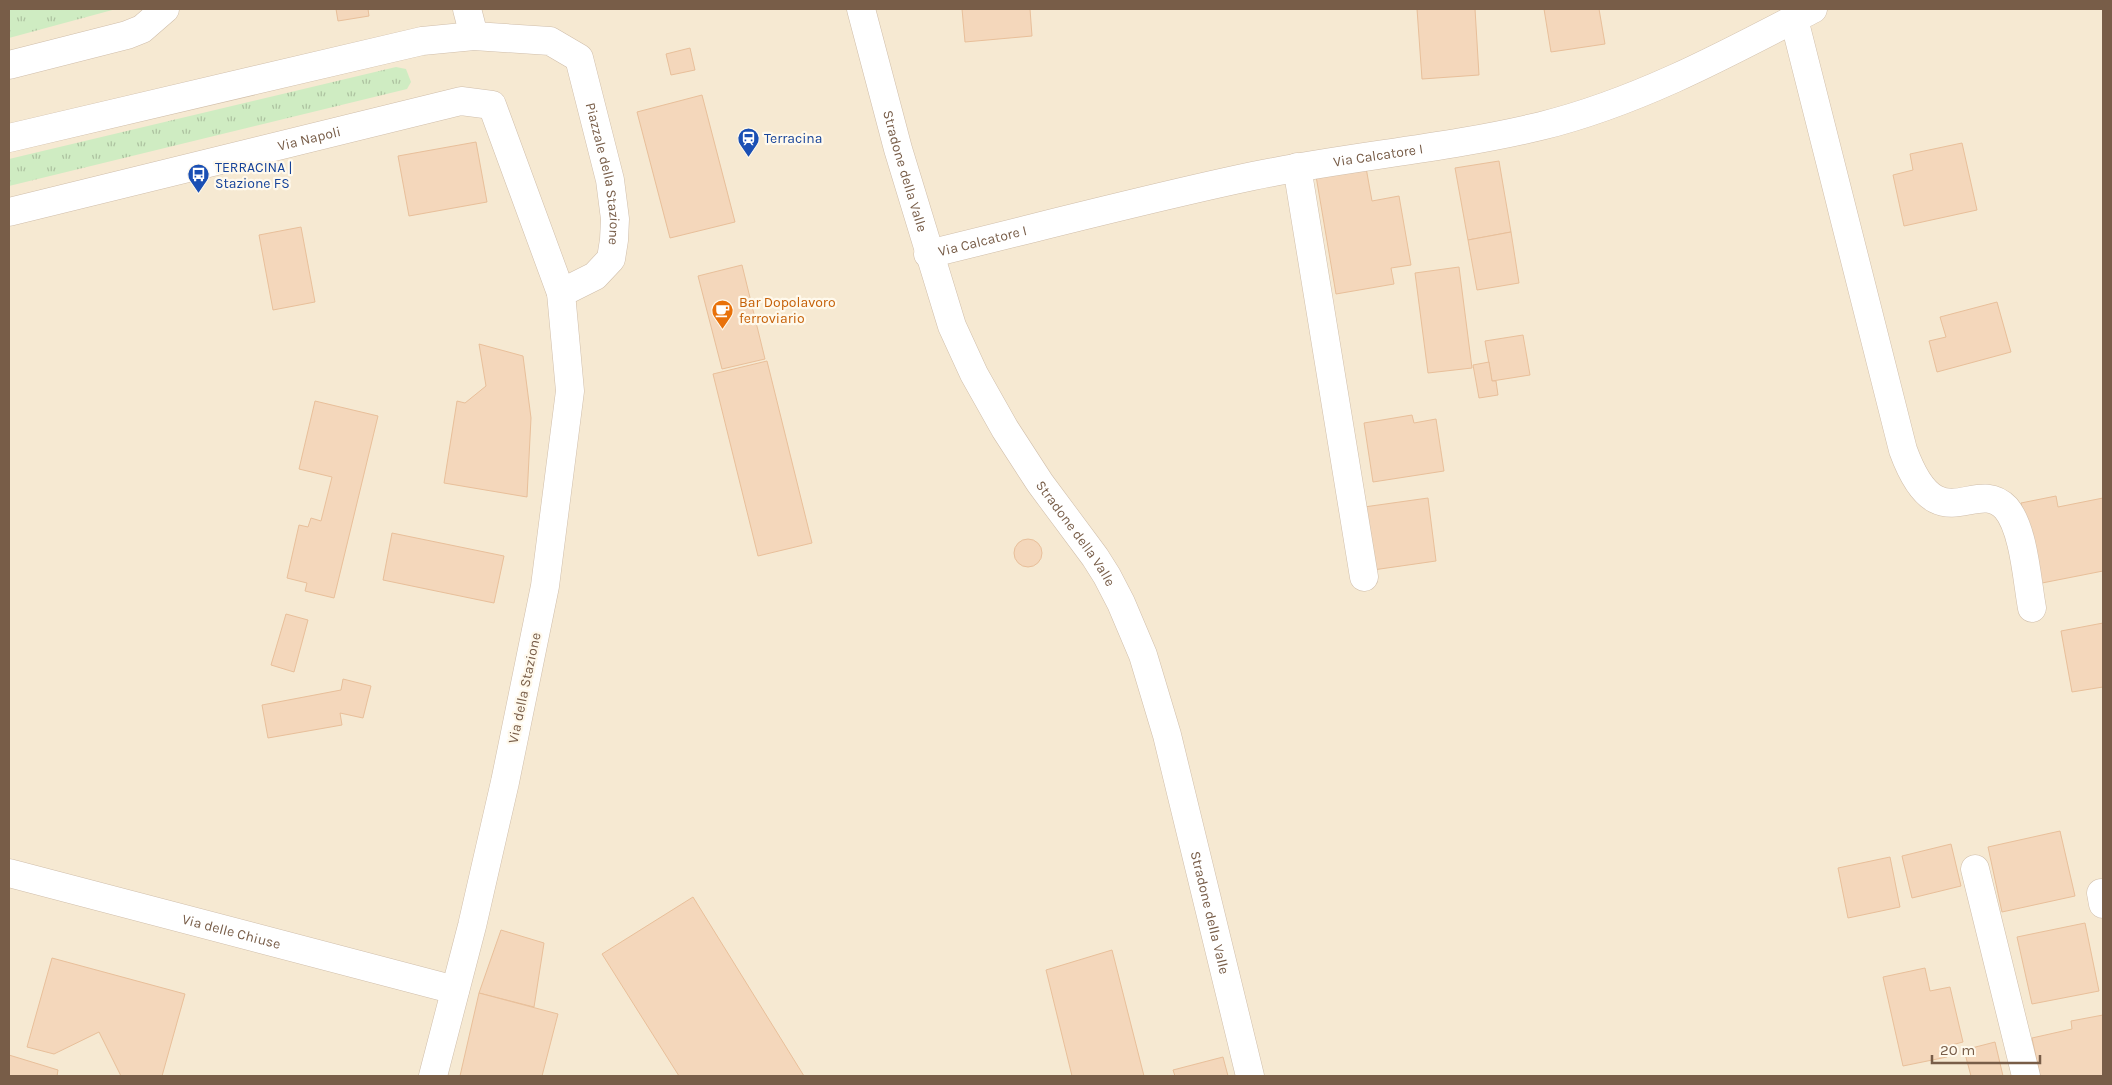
<svg xmlns="http://www.w3.org/2000/svg" width="2112" height="1085" font-family="Karla,sans-serif">
<style>
.residential{fill:#f6e9d2}
.grass{fill:url(#grass-tufts)}
.building{fill:#f4d7bb;stroke:#e8bf9a}
.lines{fill:none;stroke-linecap:round;stroke-linejoin:round}
.minor-casing{stroke:#d0beaa;stroke-width:29}
.minor{stroke:#fff;stroke-width:28}
.labels{text-anchor:middle;stroke-width:4.5;stroke-linejoin:round;paint-order:stroke}
.street-label{font-size:14px;fill:#785d48;stroke:#fff9ec}
.transit-label{font-size:14px;fill:#164399;stroke:#fff9ec;text-anchor:start}
.food-label{font-size:14px;fill:#c56008;stroke:#fff9ec;text-anchor:start}
</style>
<defs>
<pattern id="grass-tufts" width="24" height="20" patternUnits="userSpaceOnUse" patternTransform="scale(1.25)"><rect width="24" height="20" fill="#cfecc2"/><path d="M3 7l-1-3M5 7V3M7 7l1-3M15 17l-1-3M17 17v-4M19 17l1-3" fill="none" stroke="#adc2a0"/></pattern>
</defs>
<rect width="100%" height="100%" fill="#fdf6e5"/>
<!-- residential -->
<rect class="residential" x="9" y="9" width="2094" height="1067"/>
<!-- grass -->
<g class="grass">
<polygon points="9,9 116,9 9,38"/>
<polygon points="396,67 406,69 411,82 407,89 9,186 9,159"/>
</g>
<!-- building -->
<g class="building">
<polygon points="336,9 368,9 369,16 338,21"/>
<polygon points="962,9 1030,9 1032,36 965,42"/>
<polygon points="1417,9 1475,9 1479,75 1422,79"/>
<polygon points="1544,9 1599,9 1605,44 1551,52"/>
<polygon points="690,48 695,70 671,75 666,54"/>
<polygon points="702,95 735,222 670,238 637,112"/>
<polygon points="476,142 487,202 409,216 398,156"/>
<polygon points="1962,143 1977,210 1904,226 1893,175 1913,170 1910,154"/>
<polygon points="1499,161 1511,232 1468,240 1455,168"/>
<polygon points="1365,162 1372,201 1399,196 1411,265 1391,268 1394,284 1336,294 1315,170"/>
<polygon points="301,227 315,302 273,310 259,235"/>
<polygon points="1511,232 1519,283 1477,290 1468,240"/>
<polygon points="742,265 765,359 722,369 698,276"/>
<polygon points="1459,267 1472,368 1428,373 1415,273"/>
<polygon points="1997,302 2011,352 1937,372 1929,341 1946,337 1940,317"/>
<polygon points="1523,335 1530,375 1492,381 1485,341"/>
<polygon points="479,344 523,356 531,418 527,497 444,483 457,401 465,403 486,386"/>
<polygon points="767,361 812,543 758,556 713,374"/>
<polygon points="1489,362 1492,381 1496,381 1498,395 1479,398 1473,365"/>
<polygon points="315,401 378,416 334,598 305,591 307,583 287,578 299,525 308,527 311,518 321,521 332,477 299,469"/>
<polygon points="1412,415 1414,423 1436,419 1444,471 1373,482 1364,423"/>
<polygon points="2056,496 2058,507 2103,498 2103,571 2037,584 2021,503"/>
<polygon points="1428,498 1436,561 1373,570 1364,507"/>
<polygon points="392,533 504,556 494,603 383,580"/>
<circle cx="1028" cy="553" r="14"/>
<polygon points="286,614 308,620 294,672 271,665"/>
<polygon points="2103,623 2103,687 2072,692 2061,631"/>
<polygon points="343,679 371,686 363,718 340,713 342,725 268,738 262,705 341,690"/>
<polygon points="2060,831 2075,896 2002,912 1988,847"/>
<polygon points="1951,844 1961,886 1912,898 1902,856"/>
<polygon points="1890,857 1900,907 1848,918 1838,868"/>
<polygon points="693,897 804,1076 679,1076 602,954"/>
<polygon points="2085,923 2099,991 2032,1004 2017,937"/>
<polygon points="501,930 544,943 534,1007 479,993"/>
<polygon points="1112,950 1144,1076 1072,1076 1046,970"/>
<polygon points="52,958 185,994 162,1076 121,1076 99,1032 54,1054 27,1047"/>
<polygon points="1925,968 1930,991 1950,987 1963,1042 1944,1047 1947,1057 1903,1066 1883,977"/>
<polygon points="479,993 558,1014 542,1076 460,1076"/>
<polygon points="2103,1015 2103,1076 2040,1076 2032,1038 2072,1029 2071,1021"/>
<polygon points="1995,1042 2003,1076 1971,1076 1964,1050"/>
<polygon points="9,1055 58,1070 57,1076 9,1076"/>
<polygon points="1223,1057 1228,1076 1175,1076 1173,1070"/>
</g>
<g class="lines">
<defs>
<g id="minor">
<polyline points="467,9 474,36"/>
<path id="s1" d="M861,9L898,149L952,326L974,374L1005,429L1040,483L1095,557L1107,576L1121,603L1143,655L1167,735L1250,1076"/>
<path d="M1794,19L1903,450C1938,546 1975,475 2006,508C2024,529 2027,581 2032,608"/>
<polyline points="9,65 127,35 142,29 165,9"/>
<path id="s2" d="M9,138L422,41L474,36L550,41L579,58L610,180L615,219L614,240L611,259L595,276L561,293"/>
<polyline points="1297,167 1364,577"/>
<path id="s3" d="M9,212L461,101L492,105L561,293L570,391L545,586L505,782L472,926L433,1076"/>
<path id="s4" d="M928,254C1036,228 1144,199 1253,176C1349,156 1446,149 1541,126C1638,102 1725,55 1813,9"/>
<polyline points="1975,869 2026,1076"/>
<path id="s5" d="M9,873L455,990"/>
<polyline points="2101,893 2103,904"/>
</g>
</defs>
<!-- minor casing -->
<use href="#minor" class="minor-casing"/>
<!-- minor -->
<use href="#minor" class="minor"/>
</g>
<!-- icons -->
<defs>
<symbol id="station-pin" viewBox="-11 -11 22 30"><path d="M0 17L-7.5 6A9.5 9.5 0 1 1 7.5 6Z" fill="#1a4fb4" stroke="#fff9ec"/><path d="M-3-6H3Q5-6 5-4V2Q5 4 3 4L4.5 6H3L1.5 4h-3L-3 6H-4.5L-3 4Q-5 4-5 2V-4Q-5-6-3-6ZM-3.5-4v3h7v-3ZM-3.5 1v1.5H-2V1ZM2 1v1.5H3.5V1Z" fill="#fff"/></symbol>
<symbol id="bus-pin" viewBox="-11 -11 22 30"><path d="M0 17L-7.5 6A9.5 9.5 0 1 1 7.5 6Z" fill="#1a4fb4" stroke="#fff9ec"/><path d="M-5-6H5V4H4V6H2V4H-2V6H-4V4H-5ZM-3.5-4V0h7V-4ZM-3.5 1.2v1.5H-2V1.2ZM2 1.2v1.5H3.5V1.2Z" fill="#fff"/></symbol>
<symbol id="cafe-pin" viewBox="-11 -11 22 30"><path d="M0 17L-7.5 6A9.5 9.5 0 1 1 7.5 6Z" fill="#e8710a" stroke="#fff9ec"/><path d="M-5.5-4.5H6V0H3Q3 3.5 0 3.5H-2.5Q-5.5 3.5-5.5 0ZM3-3.2v2h1.7v-2ZM-6 4.5H4V6H-6Z" fill="#fff"/></symbol>
</defs>
<g fill-rule="evenodd">
<use href="#station-pin" x="736" y="126" width="25" height="34"/>
<use href="#bus-pin" x="186" y="162" width="25" height="34"/>
<use href="#cafe-pin" x="710" y="298" width="25" height="34"/>
</g>
<g class="labels">
<!-- street labels -->
<g class="street-label">
<text dy="5" stroke="none"><textPath href="#s3" startOffset="309">Via Napoli</textPath></text>
<text dy="5" stroke="none"><textPath href="#s4" startOffset="461">Via Calcatore I</textPath></text>
<text dy="5" stroke="none"><textPath href="#s1" startOffset="168">Stradone della Valle</textPath></text>
<text dy="5" stroke="none"><textPath href="#s2" startOffset="705">Piazzale della Stazione</textPath></text>
<text dy="5" stroke="none"><textPath href="#s4" startOffset="56">Via Calcatore I</textPath></text>
<text dy="5" stroke="none"><textPath href="#s1" startOffset="572">Stradone della Valle</textPath></text>
<text transform="translate(524 688) rotate(-78)" y="5">Via della Stazione</text>
<text dy="5" stroke="none"><textPath href="#s1" startOffset="978">Stradone della Valle</textPath></text>
<text dy="5" stroke="none"><textPath href="#s5" startOffset="230">Via delle Chiuse</textPath></text>
</g>
<!-- transit labels -->
<g class="transit-label">
<text x="764" y="143">Terracina</text>
<text x="215" y="172">TERRACINA |<tspan x="215" dy="16">Stazione FS</tspan></text>
</g>
<!-- food labels -->
<g class="food-label">
<text x="739" y="307">Bar Dopolavoro<tspan x="739" dy="16">ferroviario</tspan></text>
</g>
</g>
<!-- border -->
<rect width="2112" height="1085" fill="none" stroke="#785d48" stroke-width="20"/>
<!-- scale -->
<path d="M1932 1055v8h108v-8" fill="none" stroke="#785d48" stroke-width="2.5"/>
<text x="1940" y="1055" font-size="15" fill="#785d48" stroke="#fff9ec" stroke-width="4" paint-order="stroke">20 m</text>
</svg>
